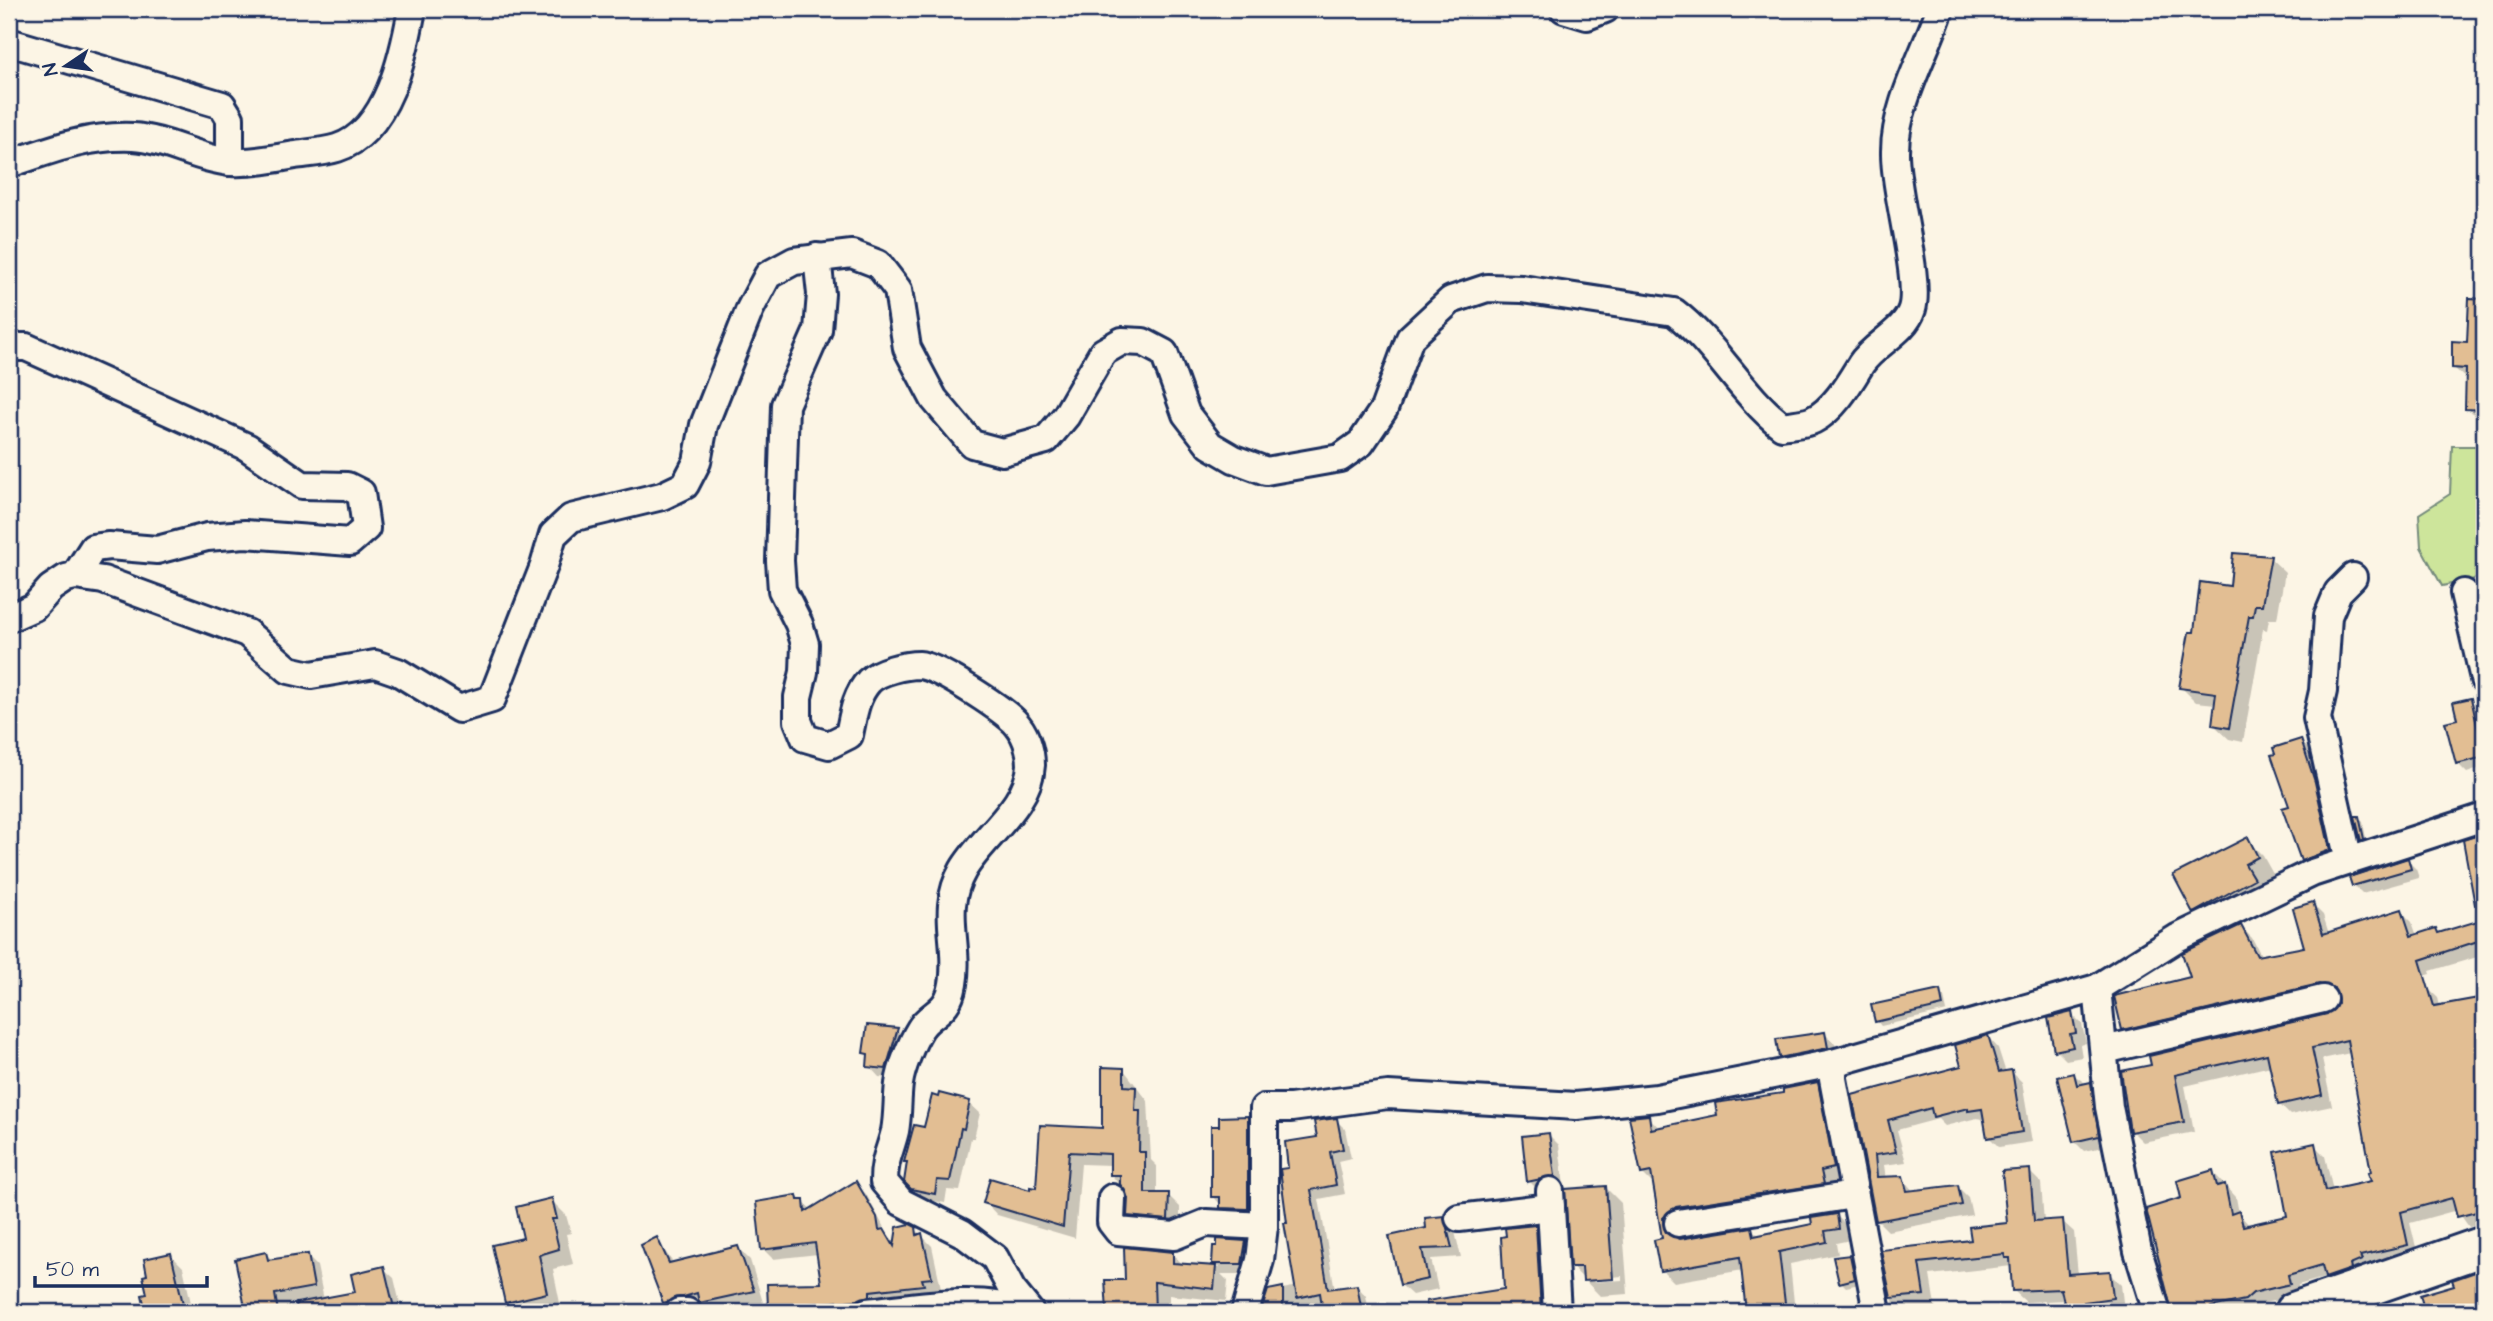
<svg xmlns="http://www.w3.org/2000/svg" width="2493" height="1321" font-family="'Architects Daughter',sans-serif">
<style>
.green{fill:#cde59b;stroke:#748a7c;stroke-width:2}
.shadow{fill:#0003;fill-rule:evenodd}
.building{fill:#e2be93;stroke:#1b2f5e;stroke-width:2}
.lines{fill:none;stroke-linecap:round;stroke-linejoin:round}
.street-casing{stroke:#1b2f5e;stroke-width:32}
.secondary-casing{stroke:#1b2f5e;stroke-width:44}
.street{stroke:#fcf5e5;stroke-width:26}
.secondary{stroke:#fcf5e5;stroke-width:38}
</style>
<rect width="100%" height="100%" fill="#fcf5e5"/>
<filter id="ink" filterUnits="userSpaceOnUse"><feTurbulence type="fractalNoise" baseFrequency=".0143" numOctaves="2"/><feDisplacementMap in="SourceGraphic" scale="14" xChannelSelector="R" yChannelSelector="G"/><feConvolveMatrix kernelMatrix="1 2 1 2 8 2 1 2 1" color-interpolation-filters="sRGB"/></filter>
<g filter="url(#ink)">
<!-- green -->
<polygon class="green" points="2452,446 2484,446 2484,577 2442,586 2421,547 2419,514 2450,494"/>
<!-- shadow -->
<g class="shadow">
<polygon points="2470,301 2484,301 2484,423 2467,408 2468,381 2453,367 2469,343"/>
<polygon points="2270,558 2285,572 2277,619 2269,619 2267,630 2263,629 2243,742 2229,739 2214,725 2216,704 2196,702 2181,687 2195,634 2231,588"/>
<polygon points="2484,584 2484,603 2479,585"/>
<polygon points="2470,700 2480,710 2484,728 2484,767 2467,773 2457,763 2459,721"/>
<polygon points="2300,741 2311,751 2325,794 2340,861 2313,871 2302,860 2291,807"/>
<polygon points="2359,818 2363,822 2367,844 2362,840"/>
<polygon points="2479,837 2484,843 2484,955 2430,971 2431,974 2417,978 2438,998 2440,1006 2484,997 2484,1223 2469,1227 2457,1210 2410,1223 2418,1255 2338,1288 2327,1277 2298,1285 2300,1295 2264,1303 2257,1311 2174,1312 2183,1199 2213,1172 2236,1197 2239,1214 2250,1226 2289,1217 2314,1145 2325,1156 2333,1191 2373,1182 2350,1053 2322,1059 2332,1106 2290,1115 2279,1104 2271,1066 2185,1086 2194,1132 2143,1142 2132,1131 2153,1066 2328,1016 2340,1005 2338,996 2332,994 2134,1040 2123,1029 2192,979 2241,927 2252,938 2262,957 2306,948 2312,904 2323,915 2329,934 2401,911 2412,922 2417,936 2436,930 2440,934 2480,922 2465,842"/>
<polygon points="2247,840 2263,856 2273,874 2260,880 2269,896 2211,928 2195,912"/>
<polygon points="2407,860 2416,869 2419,878 2362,894 2353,885"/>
<polygon points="1939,992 1944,997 1947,1011 1881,1026 1877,1021"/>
<polygon points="2071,1013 2082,1024 2086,1043 2080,1045 2082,1057 2066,1060 2056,1050"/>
<polygon points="897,1030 907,1040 896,1079 879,1077 869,1066 870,1058 865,1053"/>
<polygon points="1825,1034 1835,1044 1837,1058 1791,1067 1780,1057"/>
<polygon points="1988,1037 1998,1048 2006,1073 2012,1072 2022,1082 2032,1142 1999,1147 1989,1137 1986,1120 1977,1118 1945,1126 1938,1119 1897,1130 1906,1162 1884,1165 1886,1179 1902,1178 1914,1192 1958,1187 1968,1197 1972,1215 1888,1231 1878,1221 1854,1096 1963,1067"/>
<polygon points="1124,1070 1148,1101 1151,1160 1157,1166 1157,1195 1168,1195 1180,1207 1180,1231 1141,1228 1129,1215 1129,1198 1111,1174 1111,1165 1081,1164 1075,1238 997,1215 985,1202 1037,1190 1042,1126 1104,1130"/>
<polygon points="2074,1075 2100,1094 2108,1146 2084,1151 2074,1141"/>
<polygon points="1817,1084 1829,1096 1845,1179 1832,1183 1835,1195 1674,1230 1676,1239 1752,1229 1759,1236 1814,1225 1836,1215 1848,1227 1850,1240 1836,1243 1838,1254 1790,1264 1795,1312 1747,1312 1743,1270 1674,1282 1662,1270 1664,1239 1655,1186 1642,1173 1648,1116 1660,1129 1719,1116"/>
<polygon points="969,1103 980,1113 974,1138 971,1138 960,1191 947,1190 945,1203 923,1199 906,1181 907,1151 926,1130"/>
<path d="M1248,1118L1258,1128V1219L1232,1218L1213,1196ZM1229,1206L1257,1207V1211L1229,1210Z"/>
<polygon points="1336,1120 1345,1129 1351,1158 1338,1161 1345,1194 1319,1199 1335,1290 1357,1286 1366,1296 1369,1312 1263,1312 1269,1292 1297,1286 1289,1224 1290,1170"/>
<polygon points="1549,1135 1559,1145 1564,1186 1539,1191 1529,1181"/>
<polygon points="2029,1171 2041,1183 2044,1222 2062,1221 2074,1232 2078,1275 2109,1273 2121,1285 2124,1310 2068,1312 2065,1300 2026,1302 2014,1291 2012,1266 1930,1275 1936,1312 1895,1312 1884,1252 1973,1241 2009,1225"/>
<polygon points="856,1184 866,1194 888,1235 896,1243 915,1229 932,1246 941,1288 932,1289 934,1300 866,1312 775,1312 769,1306 767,1286 823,1285 818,1254 773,1259 763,1249 797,1197 812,1210"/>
<path d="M1605,1187L1621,1203L1628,1294L1600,1296L1572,1267ZM1622,1276V1280L1594,1282L1591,1279Z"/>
<polygon points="551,1200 566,1215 571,1233 566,1234 573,1264 553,1269 561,1308 544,1312 516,1312 506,1302 525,1239"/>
<polygon points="1443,1218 1454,1228 1461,1257 1431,1259 1438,1289 1412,1295 1401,1285 1428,1229"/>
<polygon points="1536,1226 1545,1236 1549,1312 1447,1312 1445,1300 1506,1291"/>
<polygon points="656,1239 674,1264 738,1248 750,1260 766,1312 704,1312 700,1307 672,1312 666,1306 643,1246"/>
<polygon points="1245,1243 1255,1253 1252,1274 1221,1274 1228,1281 1226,1301 1169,1295 1169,1312 1108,1312 1107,1282 1127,1281 1172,1253 1184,1266 1219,1268 1214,1263"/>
<polygon points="266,1254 273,1261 307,1256 317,1266 324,1300 358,1293 383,1268 394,1278 402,1312 324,1312 321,1298 290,1303 291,1312 248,1312 237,1261"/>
<polygon points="171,1255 183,1267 193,1312 146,1312 144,1297 149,1295"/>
<polygon points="1850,1257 1854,1261 1859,1284 1846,1287 1841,1282"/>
<polygon points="2484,1271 2484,1312 2391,1312 2424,1301 2456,1287 2455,1281"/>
<polygon points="1683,1303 1692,1312 1630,1312 1630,1310"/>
</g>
<!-- building -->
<g class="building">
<polygon points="2469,298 2484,299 2484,410 2465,409 2466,369 2452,368 2452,341 2467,342"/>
<polygon points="2233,553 2271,556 2262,605 2255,605 2253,616 2249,616 2229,728 2212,725 2216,693 2179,688 2189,632 2194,632 2200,582 2230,586"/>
<polygon points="2471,698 2484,757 2456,764 2445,722 2457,719 2453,702"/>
<polygon points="2301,739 2315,782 2330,850 2301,861 2282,808 2289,806 2271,755 2275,754 2273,748"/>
<polygon points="2355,816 2359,816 2364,839 2361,841"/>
<polygon points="2479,835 2484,850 2484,904 2475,905 2463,840"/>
<polygon points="2248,837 2258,857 2245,864 2254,879 2193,913 2173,875"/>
<polygon points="2408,858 2411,869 2352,886 2349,877"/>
<polygon points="2313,902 2323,934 2402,909 2411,936 2436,928 2438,933 2484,919 2484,939 2420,960 2434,1006 2484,997 2484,1210 2457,1217 2452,1198 2401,1212 2408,1245 2360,1256 2362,1260 2350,1265 2351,1269 2325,1278 2322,1265 2288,1275 2290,1284 2253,1293 2245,1300 2211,1307 2213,1312 2172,1312 2146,1209 2181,1198 2177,1181 2213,1170 2217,1186 2225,1184 2231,1214 2239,1211 2243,1226 2287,1216 2275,1152 2315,1143 2325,1191 2371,1181 2368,1173 2371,1172 2347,1040 2312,1048 2322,1095 2278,1105 2267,1054 2175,1075 2184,1122 2130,1132 2121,1071 2151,1065 2149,1056 2327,1014 2338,1003 2334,988 2319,984 2122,1030 2114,996 2190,977 2182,953 2241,925 2257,956 2304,947 2293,908"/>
<polygon points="1940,990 1943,1006 1875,1022 1871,1005"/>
<polygon points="2072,1012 2076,1033 2070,1034 2073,1047 2054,1051 2048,1018"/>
<polygon points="867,1025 898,1028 886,1069 867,1067 868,1054 863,1053"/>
<polygon points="1825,1032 1828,1048 1779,1058 1776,1039"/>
<polygon points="1988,1035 1999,1072 2012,1070 2022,1132 1987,1138 1982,1109 1968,1111 1968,1108 1933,1117 1931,1108 1888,1120 1896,1152 1875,1155 1877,1177 1903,1176 1907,1191 1958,1185 1962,1205 1876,1221 1852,1095 1961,1066 1955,1045"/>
<polygon points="1102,1067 1124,1068 1124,1086 1136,1087 1135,1111 1140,1111 1139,1152 1145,1152 1145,1193 1169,1193 1168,1220 1127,1216 1128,1198 1120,1184 1120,1175 1110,1175 1110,1154 1069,1152 1063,1227 983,1203 990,1178 1030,1190 1030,1187 1036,1188 1040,1125 1102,1128"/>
<polygon points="2074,1073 2077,1085 2091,1082 2099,1136 2073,1142 2057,1077"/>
<polygon points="1818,1082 1834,1168 1821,1171 1824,1184 1676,1207 1663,1218 1666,1233 1680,1239 1752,1227 1754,1236 1812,1224 1811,1218 1837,1214 1839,1229 1825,1231 1827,1242 1779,1252 1786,1312 1746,1312 1740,1257 1660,1271 1654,1240 1662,1238 1651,1172 1641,1174 1629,1117 1649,1115 1651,1129 1717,1115 1715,1103 1783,1093 1783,1089"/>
<polygon points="939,1093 970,1101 964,1129 961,1128 950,1181 937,1180 935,1194 911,1189 904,1182 907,1162 904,1162 914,1125 924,1127 932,1095 938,1097"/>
<polygon points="1248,1116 1248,1209 1220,1208 1220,1197 1211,1197 1211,1126 1219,1126 1219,1117"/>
<polygon points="1337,1118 1343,1149 1330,1152 1336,1185 1311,1190 1328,1289 1357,1285 1362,1312 1323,1312 1320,1293 1297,1298 1284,1223 1287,1223 1280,1169 1288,1168 1285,1142 1317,1137 1314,1121"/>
<polygon points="1549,1133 1555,1176 1527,1182 1522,1136"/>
<polygon points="2030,1169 2034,1221 2063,1219 2068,1274 2110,1271 2113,1298 2084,1302 2087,1312 2066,1312 2061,1289 2012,1291 2010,1258 2005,1258 2004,1254 1919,1263 1924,1295 1891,1298 1881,1250 1971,1240 1969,1227 2007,1223 2002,1171"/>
<polygon points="856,1181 877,1217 879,1230 884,1229 894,1246 897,1227 910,1224 916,1227 917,1235 922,1233 932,1278 922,1279 924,1285 870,1291 870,1296 858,1300 768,1307 767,1284 821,1283 815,1243 761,1250 756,1202 797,1195 798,1200 804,1200 805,1212"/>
<polygon points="1606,1186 1613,1279 1583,1281 1582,1267 1570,1267 1565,1189"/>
<polygon points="552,1198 557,1219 552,1219 559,1249 539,1255 547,1293 505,1303 492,1245 523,1238 516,1207"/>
<polygon points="1444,1216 1452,1248 1422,1249 1428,1279 1400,1285 1389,1236 1426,1228 1425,1218"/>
<polygon points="1536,1225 1541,1312 1427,1312 1426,1301 1504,1289 1501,1237 1506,1236 1505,1228"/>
<polygon points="657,1237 669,1263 738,1246 754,1291 699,1303 697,1293 663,1303 641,1245"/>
<polygon points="1217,1239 1246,1241 1242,1264 1212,1264 1213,1246 1217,1246"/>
<polygon points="1124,1247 1173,1252 1173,1263 1216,1266 1214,1289 1154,1282 1155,1312 1107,1312 1105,1280 1125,1280"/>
<polygon points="266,1252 268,1260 308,1254 314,1287 275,1294 278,1312 246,1312 235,1259"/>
<polygon points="171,1253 185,1312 146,1312 142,1295 147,1294 143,1276 147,1275 144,1259"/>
<polygon points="1850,1255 1855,1279 1839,1283 1833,1257"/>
<polygon points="384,1266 395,1312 297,1312 296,1303 355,1292 351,1274"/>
<polygon points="2484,1269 2484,1312 2425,1312 2420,1295 2454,1285 2452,1280"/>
<polygon points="1283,1287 1283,1312 1261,1312 1268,1290"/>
</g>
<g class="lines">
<defs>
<g id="street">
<polyline points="1564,9 1587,16 1605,9"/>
<polyline points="9,42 222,105 230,118 230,162"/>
<path d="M9,164C50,150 88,135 133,137C166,139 198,159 231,162C252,163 274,159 295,155C309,153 324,152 337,148C388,132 404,54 412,9"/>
<path d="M817,257L821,294L818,330L785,405L780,561L782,590L799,624L805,644L804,672L798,697V721L805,738L829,745L849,735C853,717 855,696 869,681C879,671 905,665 919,665C938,666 999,707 1014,721C1025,732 1031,749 1031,765C1029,806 982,837 963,870C940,910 960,943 953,984C948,1014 930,1012 920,1029C912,1042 901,1068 899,1084C897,1100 898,1115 895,1131C890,1152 884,1159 884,1182L901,1202L962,1233L995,1258L1012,1290L1030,1312"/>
<polyline points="9,347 26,347 247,447 302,485 347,486 361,493 366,528 350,542 245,534 207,537 157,550 109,546 93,548 75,576"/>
<polyline points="2464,593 2484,679"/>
<path d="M9,618L34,607L51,588L66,578L75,576L103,580L247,633L289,670L311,675L375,664L398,672L459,709L492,699L544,566L553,535L571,518L662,496L685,485L697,462L704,425L750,309L768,275L794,261L852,254L878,264L898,290L907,348L934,399L972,444L1002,452L1046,440L1066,416L1103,352L1122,341L1143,342L1164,353L1186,414L1210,445L1234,459L1266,471L1340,458L1361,443L1384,409L1410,338L1451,300L1487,288L1522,289L1674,312C1716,344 1740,393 1782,426C1791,424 1805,424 1813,420C1834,410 1850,382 1861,364C1874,344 1905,332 1912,309C1921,280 1894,190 1895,151C1895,105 1926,52 1940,9"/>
<polyline points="2349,861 2317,718 2323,691 2328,616 2338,592 2353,577"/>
<polyline points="2097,988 2109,1107 2138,1251 2157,1312"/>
<polyline points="2104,1050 2323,999"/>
<polyline points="1550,1191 1557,1312"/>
<polyline points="1112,1198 1111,1222 1118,1231 1174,1236 1206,1223 1264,1226"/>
<polyline points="1459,1218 1551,1207"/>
<polyline points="1678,1223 1853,1195"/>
<polyline points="679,1312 687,1312"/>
<path d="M867,1312C910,1308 981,1294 1021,1312"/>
<polyline points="1245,1312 1260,1260 1264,1226 1264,1108 1291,1108 1388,1095 1576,1106 1657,1098 1833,1063"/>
<polyline points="1877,1312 1833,1079 1833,1063 2097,988 2177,938 2312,873 2484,817"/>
</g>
<polyline id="secondary" points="2294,1312 2484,1246"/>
</defs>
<!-- street casing -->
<use href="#street" class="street-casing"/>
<!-- secondary casing -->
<use href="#secondary" class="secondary-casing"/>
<!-- street -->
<use href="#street" class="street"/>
<!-- secondary -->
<use href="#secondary" class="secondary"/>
</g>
</g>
<!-- margin -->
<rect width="2493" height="1321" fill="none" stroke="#fcf5e5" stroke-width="35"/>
<rect x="18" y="18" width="2458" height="1286" fill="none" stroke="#1b2f5e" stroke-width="2.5" filter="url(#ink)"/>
<!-- north arrow -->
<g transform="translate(66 66) rotate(257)" stroke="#fcf5e5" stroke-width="5" paint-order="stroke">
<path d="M0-5L12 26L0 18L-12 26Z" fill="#1b2f5e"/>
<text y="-10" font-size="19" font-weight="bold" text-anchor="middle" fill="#1b2f5e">N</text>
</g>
<!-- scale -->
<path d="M35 1276v10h172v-10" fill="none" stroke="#1b2f5e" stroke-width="3.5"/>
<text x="46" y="1276" font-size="21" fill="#1b2f5e" stroke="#fcf5e5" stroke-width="5" paint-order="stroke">50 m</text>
</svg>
